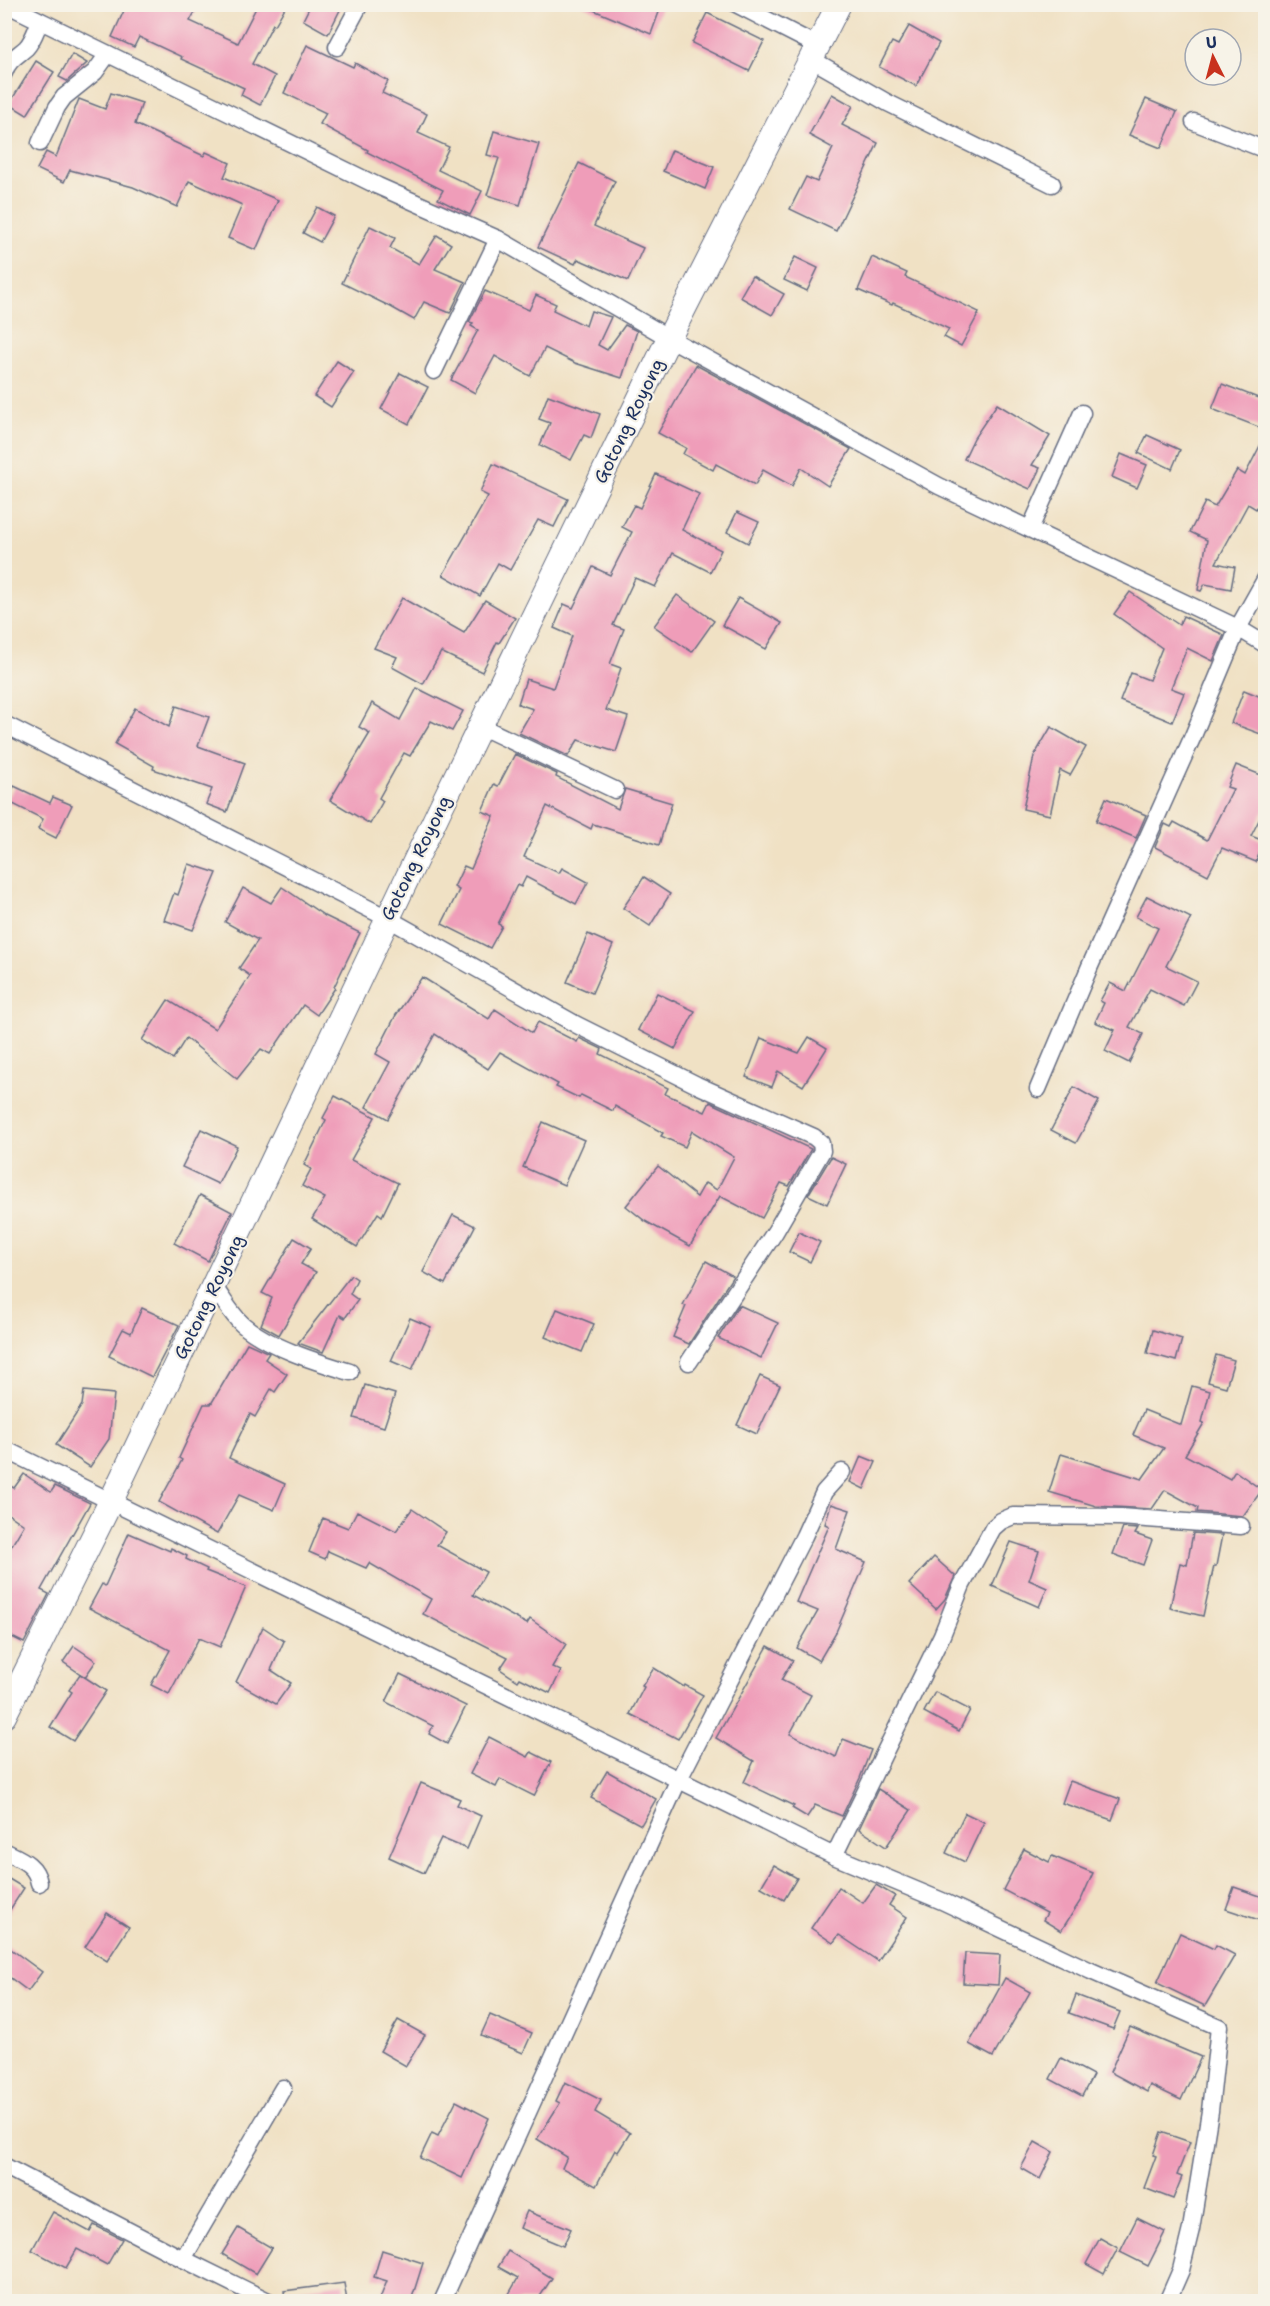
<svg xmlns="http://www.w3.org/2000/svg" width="1270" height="2306" font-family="'Shantell Sans',sans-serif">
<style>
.building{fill:#ef9db9}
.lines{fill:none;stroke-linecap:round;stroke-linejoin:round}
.street-casing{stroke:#666d82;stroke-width:19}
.secondary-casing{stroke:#666d82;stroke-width:26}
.street{stroke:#fff;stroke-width:16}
.secondary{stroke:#fff;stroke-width:24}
.labels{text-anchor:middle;stroke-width:4.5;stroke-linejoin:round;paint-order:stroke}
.street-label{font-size:18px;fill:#1b2f5e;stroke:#f7f3e8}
</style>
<rect width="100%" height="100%" fill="#f7f3e8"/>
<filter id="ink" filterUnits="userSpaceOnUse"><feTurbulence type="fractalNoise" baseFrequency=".0167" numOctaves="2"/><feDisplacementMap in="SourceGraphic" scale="12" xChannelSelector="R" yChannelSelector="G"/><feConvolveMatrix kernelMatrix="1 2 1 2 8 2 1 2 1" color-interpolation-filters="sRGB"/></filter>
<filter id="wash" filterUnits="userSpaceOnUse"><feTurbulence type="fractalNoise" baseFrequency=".008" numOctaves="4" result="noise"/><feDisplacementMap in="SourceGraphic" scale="24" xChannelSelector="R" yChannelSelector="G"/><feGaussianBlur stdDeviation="1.35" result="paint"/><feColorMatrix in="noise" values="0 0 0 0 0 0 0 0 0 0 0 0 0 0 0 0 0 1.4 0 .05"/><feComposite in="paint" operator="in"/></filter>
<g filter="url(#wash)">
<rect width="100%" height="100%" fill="#f0e1c4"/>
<g id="blocks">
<!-- building -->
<g class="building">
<polygon points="127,4 184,4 196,10 190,21 238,43 258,4 287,4 275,25 273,24 252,64 275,76 260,105 241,95 244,88 181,59 182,57 139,37 134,47 112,37"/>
<polygon points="311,4 343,4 328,34 303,20"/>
<polygon points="579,4 662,4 651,34"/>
<polygon points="707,13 764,41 749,71 692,43"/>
<polygon points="909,26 939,43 916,86 879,67 892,42 898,45"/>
<polygon points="307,45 353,67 355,63 388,81 382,93 427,114 418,133 449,147 438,170 482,191 470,215 438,199 443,190 367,152 368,150 320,124 326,113 284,93"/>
<polygon points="72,54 87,63 67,81 59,77"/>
<polygon points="36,61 54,72 27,115 9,104"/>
<polygon points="111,93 142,103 135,124 204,156 206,152 230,163 224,177 278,200 256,250 228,238 242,205 189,181 177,207 133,187 70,170 64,182 37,169 46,152 56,157 79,99 105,109"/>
<polygon points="832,94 853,106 842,125 878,143 836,231 790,209 806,177 817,182 833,148 809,135"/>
<polygon points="1146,99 1177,112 1161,148 1129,135"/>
<polygon points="494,131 539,144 520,205 487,195 499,158 487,155"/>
<polygon points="672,150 714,167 705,189 663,171"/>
<polygon points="579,163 615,181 594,226 643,248 628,281 578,259 575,264 538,247"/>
<polygon points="317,207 334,216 320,242 303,233"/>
<polygon points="370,226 395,238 390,248 419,264 437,235 451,244 435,269 465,282 450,313 424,302 414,320 391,307 342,283"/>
<polygon points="795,257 818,268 807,291 784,280"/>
<polygon points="872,257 907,273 905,277 977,311 979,313 961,346 944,337 949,329 893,303 892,305 858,290"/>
<polygon points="752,276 784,294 772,315 740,297"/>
<polygon points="485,291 529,310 536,295 556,304 553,310 586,326 591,311 611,317 598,345 607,350 625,325 637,331 622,378 575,363 545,348 530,376 495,356 475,393 451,380 478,330 471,326 473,323 469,322"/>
<polygon points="337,361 354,372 331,407 314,396"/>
<polygon points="696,365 851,449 828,486 801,468 792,486 763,470 755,485 716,464 713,470 683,454 686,448 658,433"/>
<polygon points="400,373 428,387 409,424 381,409"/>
<polygon points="1222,384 1266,401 1266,430 1212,409"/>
<polygon points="548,395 600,414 591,438 584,435 571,460 540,445 550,423 539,419"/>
<polygon points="997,404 1050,436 1032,465 1040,468 1030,489 964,459 974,438"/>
<polygon points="1266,434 1266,493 1256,509 1248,504 1216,563 1235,567 1231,589 1205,584 1201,591 1198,590 1207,540 1190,532 1205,502 1215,507 1237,470 1245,475"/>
<polygon points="1147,435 1180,450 1172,469 1138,453"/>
<polygon points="1121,454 1147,465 1137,488 1112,477"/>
<polygon points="493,464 568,499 554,527 538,520 510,570 498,563 480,596 443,575 488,496 480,492"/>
<polygon points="656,474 699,494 682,530 721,550 710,572 673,553 655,587 635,578 613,625 624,629 610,664 621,668 606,710 628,717 616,752 578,740 568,756 519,733 533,709 518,704 526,679 553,688 572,636 554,628 564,604 573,608 593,567 610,575 632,532 622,527 634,505 640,508"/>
<polygon points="737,512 759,522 748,543 727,532"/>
<polygon points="1130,592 1179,625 1183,616 1224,635 1213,661 1187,648 1171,688 1184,693 1172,722 1120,701 1131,673 1149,680 1162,648 1114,614"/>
<polygon points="677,595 714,621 692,652 654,626"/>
<polygon points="402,598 464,633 485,600 515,618 499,643 497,642 482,672 441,652 423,684 392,667 397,657 374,648"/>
<polygon points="738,598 782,623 766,649 722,625"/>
<polygon points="417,688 463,711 452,731 431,721 410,756 404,753 379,798 383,801 370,824 330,800 370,733 359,727 372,703 400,720"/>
<polygon points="1244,690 1266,699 1266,736 1231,723"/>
<polygon points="176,706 209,717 198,746 245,763 227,812 206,804 212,789 153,769 154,766 115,744 135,708 169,727"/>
<polygon points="1051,727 1086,747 1070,775 1060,770 1050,815 1023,809 1034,756"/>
<polygon points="515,754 557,774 556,777 618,809 625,789 672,803 659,845 593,824 591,829 547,806 524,857 559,873 562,868 588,882 576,904 526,877 521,887 517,885 498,924 502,926 490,948 442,924 459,890 454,887 464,866 471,869 494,816 482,811 494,784 498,786"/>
<polygon points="1236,765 1266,777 1266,806 1251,836 1264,841 1256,862 1222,848 1208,875 1155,847 1165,824 1171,827 1174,822 1207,840 1233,789 1227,787"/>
<polygon points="14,786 50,803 53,797 72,805 56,838 38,829 43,819 7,801"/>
<polygon points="1106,798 1146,815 1136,838 1096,821"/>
<polygon points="189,864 217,873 193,930 164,920 174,893 178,895"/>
<polygon points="644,877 670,894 650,926 623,908"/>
<polygon points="282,887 325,916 360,933 334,987 335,988 317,1015 303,1005 270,1054 261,1049 237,1079 186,1038 173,1059 142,1040 168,1000 215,1029 250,976 239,968 258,940 225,922 243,888 271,903"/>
<polygon points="1147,896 1191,918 1166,966 1197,981 1184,1006 1150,989 1129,1027 1143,1034 1129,1063 1105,1051 1115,1030 1095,1022 1104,1003 1100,1001 1110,983 1126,991 1158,928 1136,917"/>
<polygon points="588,934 613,945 592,993 567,982"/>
<polygon points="422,977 489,1019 495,1009 532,1033 538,1022 577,1042 579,1038 602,1049 600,1054 668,1088 665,1094 705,1112 710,1102 811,1149 789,1186 781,1183 762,1218 720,1196 690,1246 645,1221 626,1206 658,1166 697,1197 705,1183 717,1190 734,1157 692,1131 685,1147 661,1136 663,1133 615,1106 613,1111 581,1095 579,1098 556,1087 558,1084 500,1052 488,1069 435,1034 388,1119 366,1107 390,1062 376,1054 396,1015"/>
<polygon points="657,993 695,1011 675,1049 638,1030"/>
<polygon points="809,1037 827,1048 803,1086 778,1071 772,1087 746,1077 761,1038 799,1053"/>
<polygon points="1074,1087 1099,1101 1076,1143 1051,1130"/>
<polygon points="335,1096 375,1117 351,1160 398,1183 382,1216 378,1213 357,1247 312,1219 325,1198 302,1186 311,1169 304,1165 326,1120 323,1118"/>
<polygon points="543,1122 584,1140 564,1185 523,1167"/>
<polygon points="201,1129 237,1146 218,1184 182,1167"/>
<polygon points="831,1157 846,1164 827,1204 808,1195"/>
<polygon points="200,1195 232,1212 208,1261 174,1243"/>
<polygon points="453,1215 475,1226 445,1284 423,1272"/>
<polygon points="799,1232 820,1242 810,1262 789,1252"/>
<polygon points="294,1238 311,1248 301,1264 316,1272 279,1335 261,1325 272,1298 262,1293"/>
<polygon points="706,1261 733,1276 689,1344 673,1337 686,1306 683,1305"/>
<polygon points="351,1275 357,1279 350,1294 358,1300 345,1318 340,1315 323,1352 298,1343"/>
<polygon points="739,1305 778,1323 761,1358 718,1338"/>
<polygon points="142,1308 179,1325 152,1377 109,1356 123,1329 131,1333"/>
<polygon points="557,1309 594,1324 582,1352 545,1337"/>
<polygon points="410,1318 431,1327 412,1370 391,1361"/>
<polygon points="1153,1330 1182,1339 1176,1361 1147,1353"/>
<polygon points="247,1343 269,1353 265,1359 287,1374 275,1392 271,1389 255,1417 250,1414 229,1458 285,1484 274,1510 239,1495 217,1534 159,1502 182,1460 179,1458 204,1404 211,1404"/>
<polygon points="1216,1355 1234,1360 1226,1387 1208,1382"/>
<polygon points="760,1376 780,1385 757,1434 737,1425"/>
<polygon points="365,1385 395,1394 384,1427 354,1418"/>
<polygon points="1192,1386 1210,1391 1202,1422 1204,1423 1185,1455 1230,1479 1235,1471 1262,1490 1243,1516 1197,1512 1198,1508 1165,1490 1152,1509 1096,1506 1049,1492 1061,1454 1142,1479 1164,1448 1133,1435 1144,1410 1181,1425"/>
<polygon points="84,1391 114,1394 109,1439 90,1467 56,1445 82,1405"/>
<polygon points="861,1456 876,1462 864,1489 850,1482"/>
<polygon points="24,1474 51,1492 55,1486 90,1503 41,1590 49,1594 24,1643 4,1633 4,1558 24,1525 4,1511 4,1483 14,1488"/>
<polygon points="831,1504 850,1510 836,1549 866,1562 836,1632 819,1661 797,1648 818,1611 796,1602 829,1526 825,1524"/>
<polygon points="412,1509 446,1532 437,1545 486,1572 473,1595 527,1624 530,1619 566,1644 552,1667 561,1671 550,1693 520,1678 518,1681 500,1669 508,1657 423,1614 431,1599 369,1563 366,1568 328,1551 325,1559 309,1552 323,1518 348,1528 357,1511 396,1531"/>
<polygon points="1123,1528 1138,1529 1135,1534 1152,1540 1143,1565 1113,1554"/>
<polygon points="129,1533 170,1551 171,1548 187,1556 186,1559 207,1569 206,1571 246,1587 220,1647 199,1638 169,1694 151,1685 170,1650 89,1608 102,1584 105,1586"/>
<polygon points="1193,1533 1222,1535 1216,1566 1214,1566 1203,1616 1170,1608 1180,1563 1187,1565"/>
<polygon points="1011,1542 1039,1551 1029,1580 1047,1588 1039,1607 992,1586"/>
<polygon points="934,1557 955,1576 945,1599 936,1609 909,1584"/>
<polygon points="263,1627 284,1641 271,1670 291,1683 276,1704 236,1682"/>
<polygon points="74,1646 96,1661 85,1677 63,1662"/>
<polygon points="768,1646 793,1660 781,1680 811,1695 790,1734 836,1757 843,1739 871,1750 860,1778 842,1816 815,1805 807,1817 792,1808 794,1806 744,1782 754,1761 716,1738"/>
<polygon points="654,1668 684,1687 685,1685 703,1695 678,1739 630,1714 644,1687 642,1686"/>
<polygon points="80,1674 106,1691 73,1741 50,1727 72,1692 69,1690"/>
<polygon points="400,1674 466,1706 447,1744 429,1734 433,1726 386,1702"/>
<polygon points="935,1692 970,1710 959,1731 924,1712"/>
<polygon points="489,1737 528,1757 531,1752 551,1762 534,1796 500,1779 496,1787 470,1774"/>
<polygon points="607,1771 656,1799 641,1825 591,1798"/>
<polygon points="1070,1781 1120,1799 1112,1820 1062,1803"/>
<polygon points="421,1783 460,1799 457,1805 481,1816 467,1849 441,1838 424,1873 389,1857"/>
<polygon points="878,1789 911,1810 886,1847 859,1829"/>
<polygon points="965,1813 984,1822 965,1862 946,1853"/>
<polygon points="1024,1849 1049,1862 1052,1856 1093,1873 1081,1900 1061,1931 1043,1920 1047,1913 1003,1890"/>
<polygon points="774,1865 797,1878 784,1900 761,1887"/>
<polygon points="4,1876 24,1888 4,1919"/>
<polygon points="876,1885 895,1896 889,1905 907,1917 878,1961 839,1935 833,1943 811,1928 839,1887 863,1903"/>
<polygon points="1234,1887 1266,1898 1259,1920 1226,1909"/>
<polygon points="107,1913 129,1927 107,1961 85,1947"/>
<polygon points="1180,1933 1214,1949 1216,1945 1235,1955 1205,2006 1157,1983"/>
<polygon points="4,1944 42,1972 28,1991 4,1973"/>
<polygon points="965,1953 1000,1955 998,1985 963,1983"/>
<polygon points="1005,1978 1030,1992 993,2057 969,2044"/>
<polygon points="1076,1995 1120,2012 1113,2029 1069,2013"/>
<polygon points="490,2015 532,2033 523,2053 481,2035"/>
<polygon points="398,2020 425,2035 406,2066 380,2051"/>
<polygon points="1130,2027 1201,2057 1181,2100 1150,2085 1147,2092 1110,2072"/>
<polygon points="1061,2058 1093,2075 1082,2096 1050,2079"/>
<polygon points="565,2082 601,2100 595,2112 630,2133 618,2152 615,2150 596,2186 562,2168 567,2157 537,2139 560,2103 556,2101"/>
<polygon points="456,2101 489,2118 462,2178 420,2158 432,2133 438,2136"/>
<polygon points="1161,2132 1190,2142 1177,2175 1182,2177 1173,2199 1144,2188 1156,2156 1153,2155"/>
<polygon points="1035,2142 1053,2152 1040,2179 1021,2168"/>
<polygon points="527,2211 571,2229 563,2246 520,2228"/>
<polygon points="53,2212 90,2232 94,2225 122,2239 107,2265 77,2249 66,2268 32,2250"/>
<polygon points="1137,2218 1165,2232 1148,2266 1120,2252"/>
<polygon points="238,2228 272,2248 256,2274 222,2254"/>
<polygon points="1100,2238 1118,2248 1104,2274 1086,2264"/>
<polygon points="382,2250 423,2263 411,2301 379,2301 387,2281 374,2277"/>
<polygon points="508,2251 552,2278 537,2301 505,2301 518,2278 498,2267"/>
<polygon points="344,2283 347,2301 285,2301 284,2291"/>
</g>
</g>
</g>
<g filter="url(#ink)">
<use href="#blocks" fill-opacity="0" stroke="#666d82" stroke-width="1.5"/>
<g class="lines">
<defs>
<g id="street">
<polyline points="6,4 378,186 498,239 669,338 939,486 1238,628 1266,645"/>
<polyline points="736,4 818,46"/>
<polyline points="337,47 360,4"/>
<polyline points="811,59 888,103 1052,184"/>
<path d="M4,73C8,60 17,56 26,48C33,41 36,30 40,21"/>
<polyline points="1194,122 1266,150"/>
<polyline points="40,143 57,107 64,97 95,72 108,54"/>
<polyline points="434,371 498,239"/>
<polyline points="1030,529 1082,413"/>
<polyline points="4,724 387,918 577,1025 697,1085 814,1137 821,1143 822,1151 775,1232 689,1362"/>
<polyline points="480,726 615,790"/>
<polyline points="1038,1089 1090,966 1193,736 1238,628 1266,578"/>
<path d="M214,1287C223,1299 231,1314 242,1324C268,1347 317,1362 350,1372"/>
<polyline points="4,1449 834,1856 942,1901 1091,1971 1219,2027 1210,2111 1191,2229 1181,2270 1167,2302"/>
<path d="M4,1851C20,1859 36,1864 39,1883"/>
<polyline points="834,1856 942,1635 962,1585 993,1528 1001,1521 1013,1516 1120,1517 1241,1526"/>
<polyline points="4,2166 183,2259 270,2302"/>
<polyline points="183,2259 283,2088"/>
<polyline points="442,2302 678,1781 804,1536 824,1492 842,1472"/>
</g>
<polyline id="secondary" points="4,1716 111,1501 439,811 669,338 839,4"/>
</defs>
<!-- street casing -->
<use href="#street" class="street-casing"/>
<!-- secondary casing -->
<use href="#secondary" class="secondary-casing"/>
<!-- street -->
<use href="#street" class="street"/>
<!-- secondary -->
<use href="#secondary" class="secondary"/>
</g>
</g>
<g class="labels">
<!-- street labels -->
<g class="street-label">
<text transform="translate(629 421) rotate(-64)" y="6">Gotong Royong</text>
<text transform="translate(416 858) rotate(-64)" y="6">Gotong Royong</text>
<text transform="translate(209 1297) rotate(-64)" y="6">Gotong Royong</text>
</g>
</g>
<!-- margin -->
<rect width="1270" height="2306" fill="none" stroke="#f7f3e8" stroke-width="24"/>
<!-- north arrow -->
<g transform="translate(1213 57) rotate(354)"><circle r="28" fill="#f7f3e8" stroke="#9fa5b1" stroke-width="1.5"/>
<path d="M0-4.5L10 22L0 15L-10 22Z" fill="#c8321e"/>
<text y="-9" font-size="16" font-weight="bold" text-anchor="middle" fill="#1b2f5e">U</text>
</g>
</svg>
